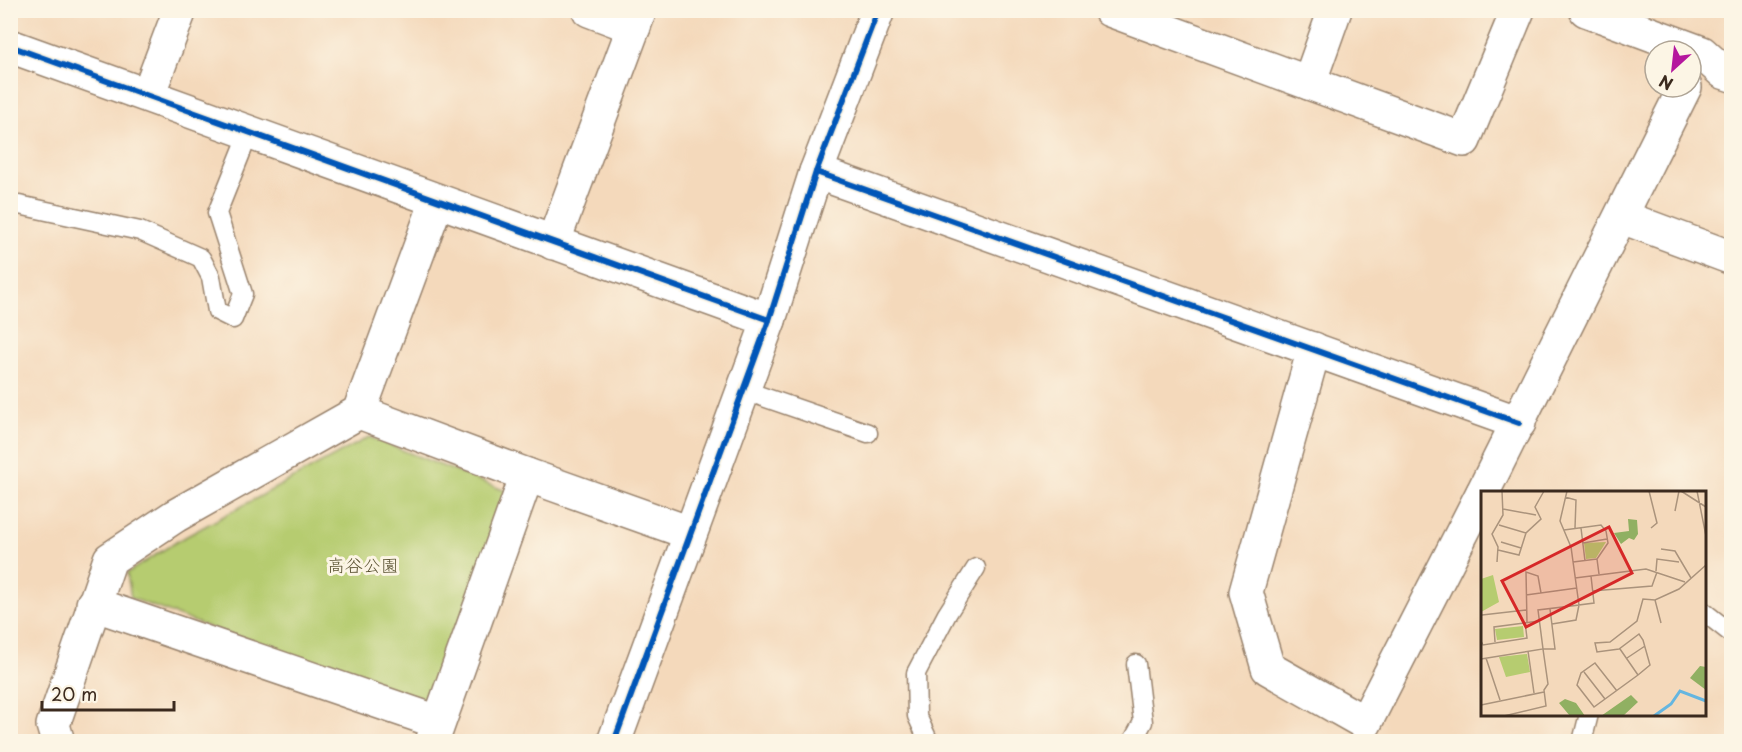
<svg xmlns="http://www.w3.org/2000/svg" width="1742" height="752" font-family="'Playpen Sans','Klee One',sans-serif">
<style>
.green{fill:#b6cc70;stroke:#787b47;stroke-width:1.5}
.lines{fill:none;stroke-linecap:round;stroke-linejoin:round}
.service-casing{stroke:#98826c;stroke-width:21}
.minor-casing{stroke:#98826c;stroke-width:36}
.tertiary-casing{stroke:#98826c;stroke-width:36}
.service{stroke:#fff;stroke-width:18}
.minor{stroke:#fff;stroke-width:33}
.tertiary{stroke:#fff;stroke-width:33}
.cycleway-casing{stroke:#fcf5e5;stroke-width:10}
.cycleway{stroke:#0057b8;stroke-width:6}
.labels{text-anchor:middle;stroke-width:6;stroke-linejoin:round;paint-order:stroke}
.park-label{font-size:18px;fill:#5a5232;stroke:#fcf5e5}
.inset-river{fill:none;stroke:#65b6e0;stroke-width:3}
.inset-road{fill:none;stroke:#aa937c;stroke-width:1.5}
.view{fill:#d62828;fill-opacity:0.15;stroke:#d62828;stroke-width:3}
.inset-edge{fill:none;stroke:#3b2a1e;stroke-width:3}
</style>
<rect width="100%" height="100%" fill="#fcf5e5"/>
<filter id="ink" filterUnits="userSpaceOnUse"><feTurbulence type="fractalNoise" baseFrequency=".0167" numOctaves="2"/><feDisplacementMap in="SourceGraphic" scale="12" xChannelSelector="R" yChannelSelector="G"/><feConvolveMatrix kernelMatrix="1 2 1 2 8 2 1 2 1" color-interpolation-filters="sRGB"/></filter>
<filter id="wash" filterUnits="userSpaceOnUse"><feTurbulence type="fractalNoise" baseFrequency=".008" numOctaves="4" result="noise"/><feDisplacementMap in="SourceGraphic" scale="24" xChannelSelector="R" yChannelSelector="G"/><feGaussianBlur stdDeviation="1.35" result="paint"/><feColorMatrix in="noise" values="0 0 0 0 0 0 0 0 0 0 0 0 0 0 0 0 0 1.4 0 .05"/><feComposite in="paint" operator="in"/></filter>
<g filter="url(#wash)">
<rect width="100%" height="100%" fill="#f4d9bb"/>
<!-- green -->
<polygon class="green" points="369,437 508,492 427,709 131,598 127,573 176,542"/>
</g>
<g filter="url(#ink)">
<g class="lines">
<defs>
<g id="service">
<polyline points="10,208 19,205 140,231 201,258 211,277 217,311 233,319 243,294 217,213 249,133"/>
<polyline points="743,390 868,433"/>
<polyline points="1704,612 1732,634"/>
<polyline points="929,742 917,716 916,673 947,614 976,568"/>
<polyline points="1132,742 1143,722 1136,664"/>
<polyline points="1582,742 1589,714"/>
</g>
<g id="minor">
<polyline points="589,10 634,27"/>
<polyline points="1586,10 1702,53 1723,72 1732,75"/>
<polyline points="1309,83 1335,10"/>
<polyline points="148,95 180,10"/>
<polyline points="816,172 1519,423"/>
<polyline points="1622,217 1732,258"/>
<polyline points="553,243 640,10"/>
<polyline points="1314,349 1246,592 1268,668 1365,723 1482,494"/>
<polyline points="359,412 527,475 690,533"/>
<polyline points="1483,492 1685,87"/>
<polyline points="93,604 438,722"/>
<polyline points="58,742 53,725 110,559 175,516 359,412 437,201"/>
<polyline points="432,742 527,475"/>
</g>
<g id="tertiary">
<polyline points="1110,10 1464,140 1518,10"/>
<polyline points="10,46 769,320"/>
<polyline points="614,742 769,320 816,172 878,10"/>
</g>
</defs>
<!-- service casing -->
<use href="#service" class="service-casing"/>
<!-- minor casing -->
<use href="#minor" class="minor-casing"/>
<!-- tertiary casing -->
<use href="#tertiary" class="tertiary-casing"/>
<!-- service -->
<use href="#service" class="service"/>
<!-- minor -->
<use href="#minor" class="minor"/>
<!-- tertiary -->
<use href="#tertiary" class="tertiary"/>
<defs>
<g id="cycleway">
<polyline points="10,46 769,320"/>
<polyline points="816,172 1519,423"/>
<polyline points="614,742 769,320 816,172 878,10"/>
</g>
</defs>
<!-- cycleway casing -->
<use href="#cycleway" class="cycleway-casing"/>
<!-- cycleway -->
<use href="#cycleway" class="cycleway"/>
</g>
</g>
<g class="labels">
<!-- park labels -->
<g class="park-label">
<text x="363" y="572">高谷公園</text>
</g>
</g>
<!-- overview -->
<g transform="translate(1481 491)">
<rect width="225" height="225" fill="#f4d9bb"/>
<path d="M125,51L115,67L105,68L103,52ZM12,84L18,111L0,121V88ZM42,135L43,146L16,149L14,138ZM46,163L49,181L25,186L18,166Z" fill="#b6cc70"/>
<path d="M147,28L156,29L157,43L153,49L148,47L140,53L133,42L148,40ZM219,175L225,176V199L209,187ZM150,204L157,211L142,225H120ZM84,208L95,212L104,225H89L78,212Z" fill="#90b062"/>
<path class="inset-river" d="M173,225L190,213L199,200L225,210"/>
<path class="inset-road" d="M168,0L176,32L170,37M200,0L225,16M216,0L225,45M84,6L95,9L94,37M22,18L55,24M194,20L198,0M18,34L45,42M100,37L104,70M83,39L120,34L125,40L127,52L116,68L118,83M20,51L40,57M102,52L126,48M180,58L194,60L210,87M17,59L38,64L45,42L60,28L54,16L63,0M16,71L17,56L11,43L22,24L21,0M92,71L116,68M175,80L176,68L198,71M94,87L165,78L204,91M111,100L171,95L176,81M45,104L96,97M174,109L180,132M1,124L45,119M46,132L45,81L57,85L60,102M71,133L95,129L98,114L113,112L110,85M0,150L2,154L46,147L44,131M14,151L13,136L58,130M139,158L157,184M47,160L53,202M5,167L19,209M146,167L164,155M0,168L62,158L57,119L98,114L90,56L79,30L86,0M103,181L124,208M136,200L114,172L100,182L96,194L113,216L157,184L169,174L162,149L158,143L138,158L116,161L114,152L129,151L156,130L162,108L174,109L198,98L225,74M0,214L63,201M23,225L65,215L63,199L67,193L62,158H74L69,118"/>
<path class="view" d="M128,36L151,82L45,136L21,90Z"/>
<rect width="225" height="225" class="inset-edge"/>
</g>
<!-- margin -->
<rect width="1742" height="752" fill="none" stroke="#fcf5e5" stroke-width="36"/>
<!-- north arrow -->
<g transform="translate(1673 69) rotate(207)"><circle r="28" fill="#fcf5e5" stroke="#afa495" stroke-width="1.5"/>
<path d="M0-4.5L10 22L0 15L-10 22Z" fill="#b5179e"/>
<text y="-9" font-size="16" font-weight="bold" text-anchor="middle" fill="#3b2a1e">N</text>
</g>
<!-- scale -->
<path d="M42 701v9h132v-9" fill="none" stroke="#3b2a1e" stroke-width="3"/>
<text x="51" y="701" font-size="18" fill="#3b2a1e" stroke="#fcf5e5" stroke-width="4.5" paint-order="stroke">20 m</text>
</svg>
